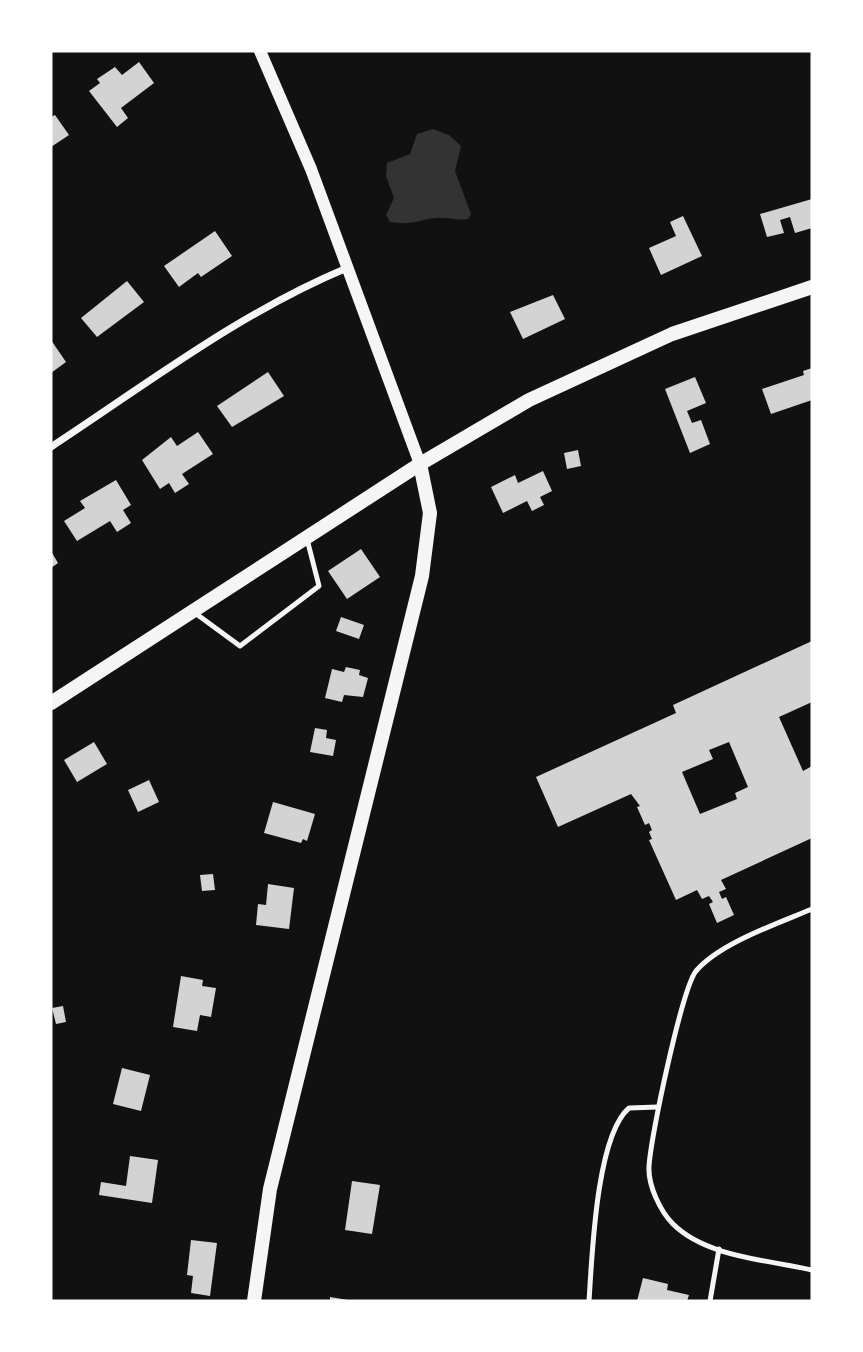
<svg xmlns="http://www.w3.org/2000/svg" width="863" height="1352" font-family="'Exo 2',sans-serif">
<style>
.water{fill:#333}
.building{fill:#d3d3d3;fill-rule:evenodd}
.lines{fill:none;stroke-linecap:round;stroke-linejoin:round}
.service{stroke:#f5f5f5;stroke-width:5}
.minor{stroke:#f5f5f5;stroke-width:7}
.tertiary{stroke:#f5f5f5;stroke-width:12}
.secondary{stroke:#f5f5f5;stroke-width:14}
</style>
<rect width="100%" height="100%" fill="#111"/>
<!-- water -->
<path class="water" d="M433,129L449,135L461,146L455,171L471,214L468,219C457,221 447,217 435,218C415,221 412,225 390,222L386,215L394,198L386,176L387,163L410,154L417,134Z"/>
<!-- building -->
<g class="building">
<polygon points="139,62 154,83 121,108 128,118 117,127 89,91 100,83 97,79 115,67 122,75"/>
<polygon points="55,115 69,135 51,147 51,117"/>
<polygon points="812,199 812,228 795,233 790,217 780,220 784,233 767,237 760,214"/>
<polygon points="683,216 702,256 661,275 649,248 676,236 670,222"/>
<polygon points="215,231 232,256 201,277 198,273 179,287 164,266"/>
<polygon points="127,281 144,302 97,337 81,318"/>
<polygon points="553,295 565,319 523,339 510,312"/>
<polygon points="51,340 66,362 51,373"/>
<polygon points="812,368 812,400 771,414 762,389 804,375 803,371"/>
<polygon points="268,372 284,396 232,427 217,406"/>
<polygon points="695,377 706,403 687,411 692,423 701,420 710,444 690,453 665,389"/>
<polygon points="198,432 213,454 182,474 189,484 175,493 169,483 160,489 142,460 171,437 177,446"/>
<polygon points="578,450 581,466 567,469 564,453"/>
<polygon points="543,471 552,491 540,497 544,505 532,511 527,501 503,513 491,487 515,475 518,483"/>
<polygon points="116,480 131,505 123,510 131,523 117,532 110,521 77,541 64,521 85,508 80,501"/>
<polygon points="361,549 380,577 347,599 328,571"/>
<polygon points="51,551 58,563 51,568"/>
<polygon points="341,617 364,625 359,639 336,631"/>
<path d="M812,641V702L779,717L803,771L812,766V838L721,880L726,889L719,892L722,899L726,897L734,915L717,923L709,904L713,902L709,896L702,899L697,890L676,900L649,840L652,839L649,832L652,830L649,823L645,825L637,807L640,806L631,794L558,827L536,777L676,713L673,705ZM729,742L748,787L735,793L737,799L700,814L682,772L713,759L709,750Z"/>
<polygon points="346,667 360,670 359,675 368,678 363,697 344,695 342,702 325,698 332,669 344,672"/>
<polygon points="315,728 327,730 326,738 336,740 333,756 310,752"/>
<polygon points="94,742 107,764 77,782 64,760"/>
<polygon points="149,780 159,802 138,812 128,790"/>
<polygon points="273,802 315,814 307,841 303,839 301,843 264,833"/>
<polygon points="213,874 215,890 202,891 200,875"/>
<polygon points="268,884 294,888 289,929 256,925 258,904 266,905"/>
<polygon points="181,976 203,980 202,986 216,988 211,1017 200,1015 197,1031 173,1027"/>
<polygon points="63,1006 66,1022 56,1024 52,1008"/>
<polygon points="122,1068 150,1075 141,1111 113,1104"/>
<polygon points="130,1156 158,1160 152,1203 99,1195 101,1182 126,1186"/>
<polygon points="352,1181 380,1185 372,1234 345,1230"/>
<polygon points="191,1240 217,1243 210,1296 191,1293 193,1276 187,1275"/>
<polygon points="643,1278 668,1284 667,1290 689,1295 687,1301 637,1301"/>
<polygon points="330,1297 348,1300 348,1301 330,1301"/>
</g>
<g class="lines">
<!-- service -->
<g class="service">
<polyline points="195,613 240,646 319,586 307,539"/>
<path d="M812,909C779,923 720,943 696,971C682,989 650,1139 649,1167C648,1185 660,1211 673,1224C706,1257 768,1260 812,1270"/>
<path d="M589,1301C592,1258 596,1136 629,1108L658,1107"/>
<polyline points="710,1301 719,1249"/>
</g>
<!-- minor -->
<path class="minor" d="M51,447C147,384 241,312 347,268"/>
<!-- tertiary -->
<polyline class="tertiary" points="260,51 311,169 420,464"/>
<!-- secondary -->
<g class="secondary">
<polyline points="51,703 420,464 529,400 672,334 812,287"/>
<polyline points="254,1301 270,1189 422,576 430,513 420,464"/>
</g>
</g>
<!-- border -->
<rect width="863" height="1352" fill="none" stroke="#ffffff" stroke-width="105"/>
</svg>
